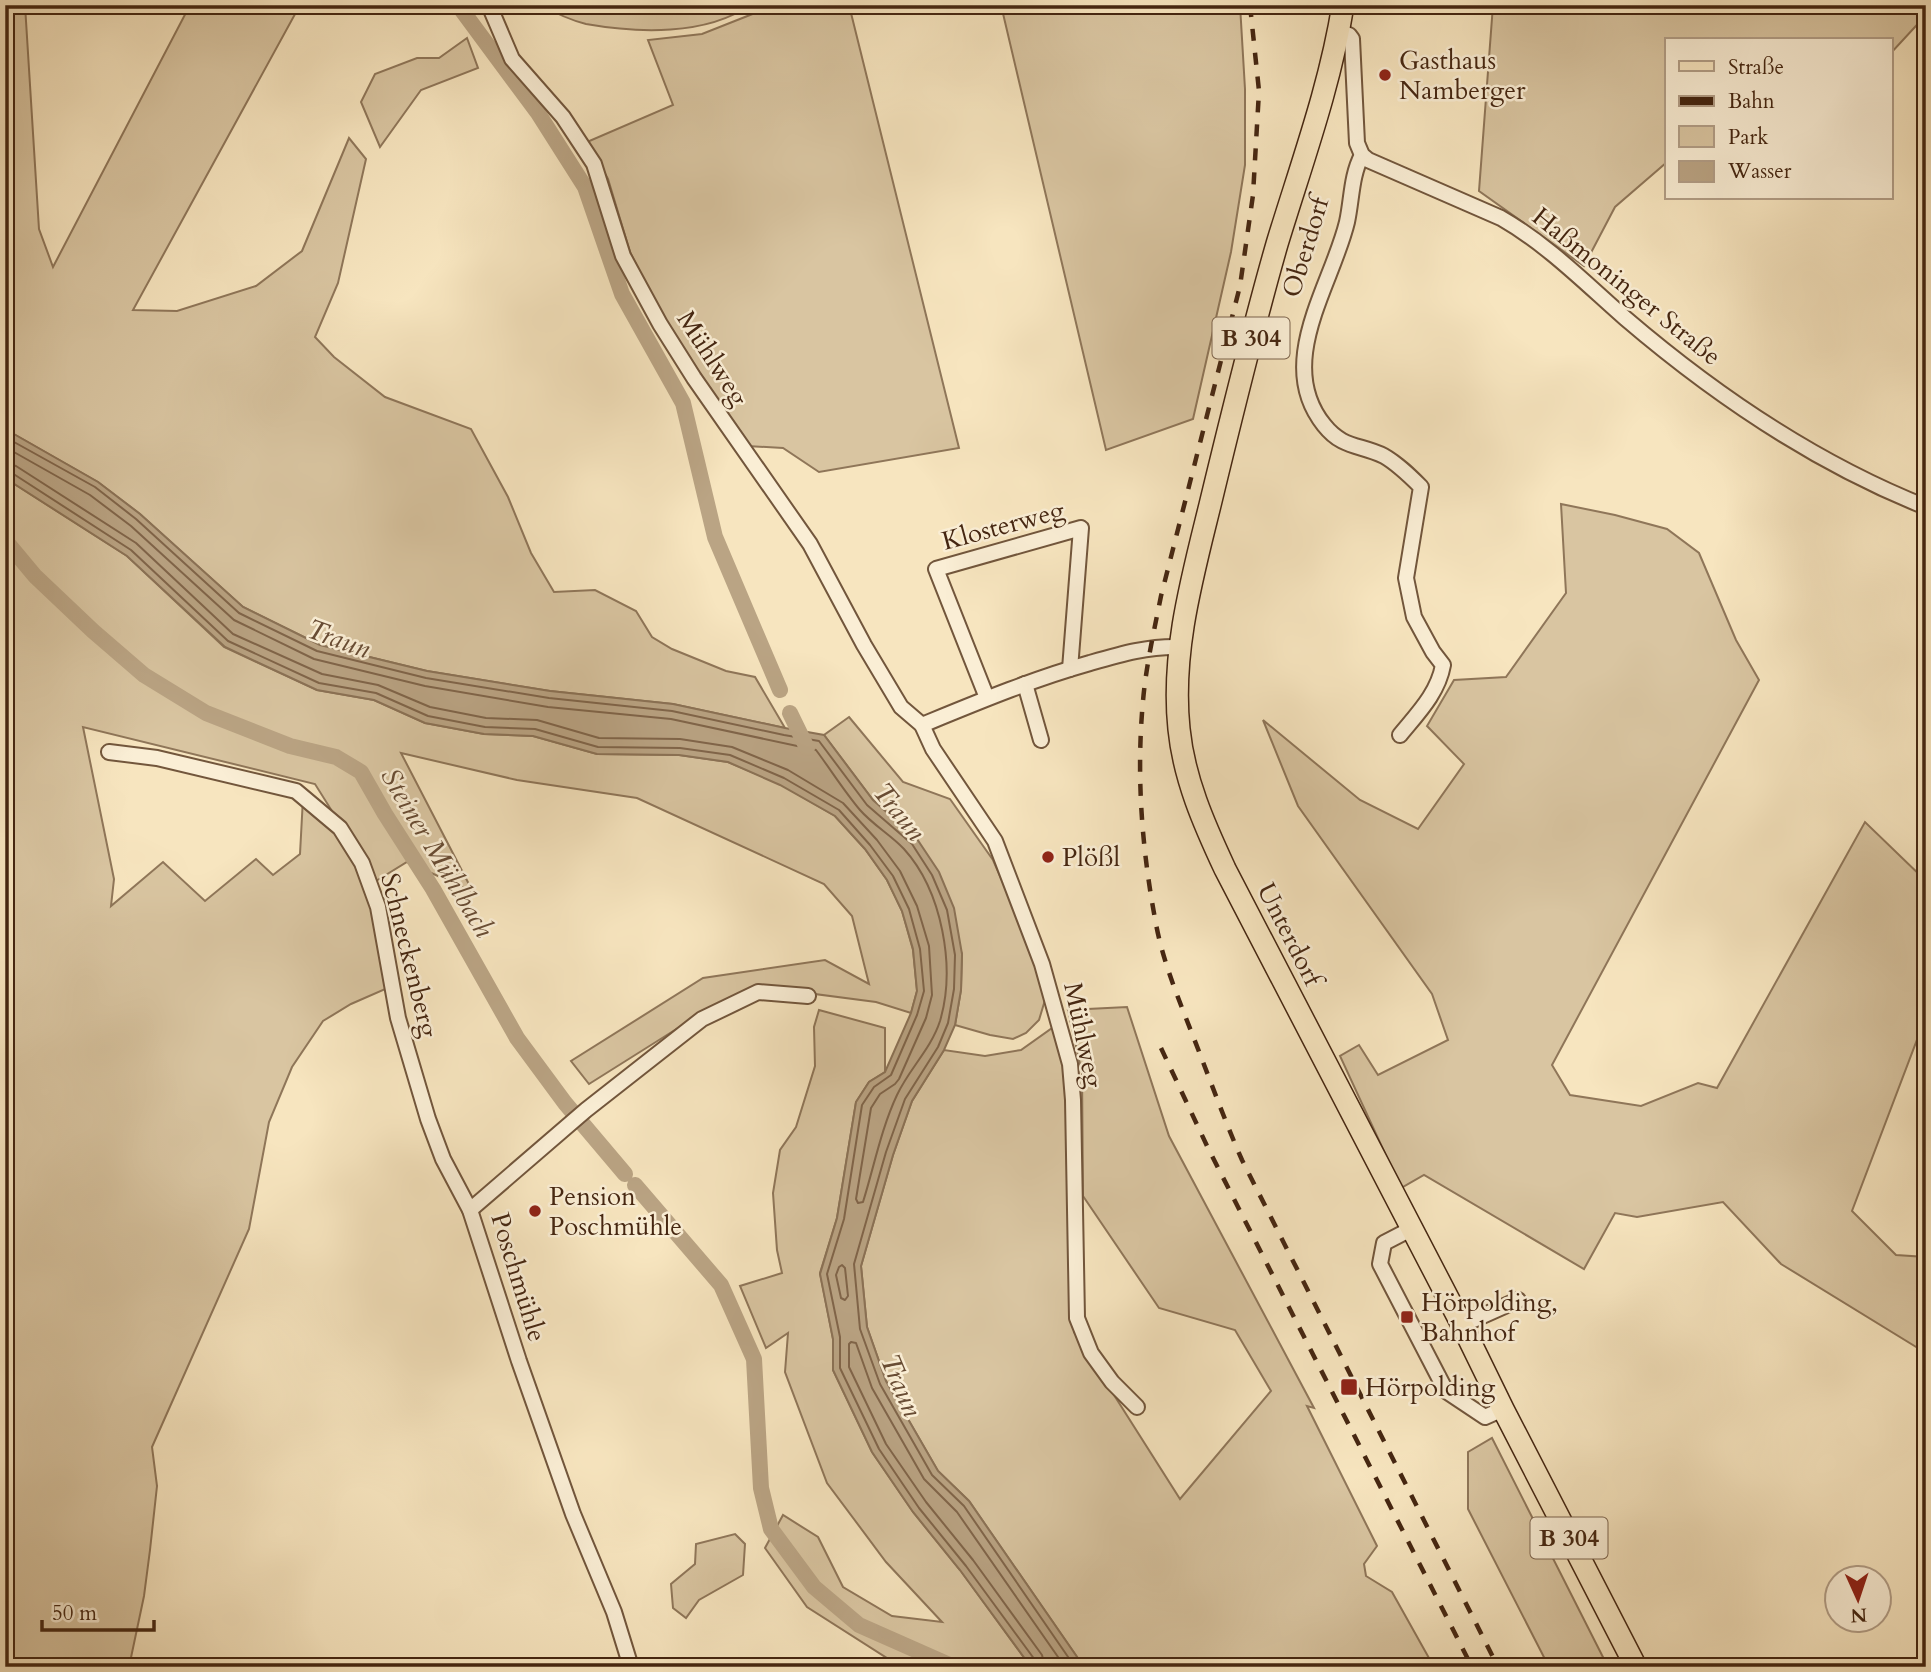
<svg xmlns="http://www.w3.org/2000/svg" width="1931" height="1672" font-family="Cardo,serif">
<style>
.green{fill:#d9c5a1;stroke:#8f7659;stroke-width:2}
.water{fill:#baa484;stroke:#8b7256;stroke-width:2}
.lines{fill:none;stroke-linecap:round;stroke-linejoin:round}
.shore{stroke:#80654a;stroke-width:2}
.canal{stroke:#baa484;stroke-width:16}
.minor-casing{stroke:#72563c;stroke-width:18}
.primary-casing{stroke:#452611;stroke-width:24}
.minor{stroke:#faeed5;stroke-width:14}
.primary{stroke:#f7e5bf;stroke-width:21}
.rail{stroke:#452611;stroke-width:4.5;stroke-dasharray:12 12;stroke-linecap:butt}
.poi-dot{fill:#8f2418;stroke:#faeed5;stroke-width:2.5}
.labels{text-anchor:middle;stroke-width:5;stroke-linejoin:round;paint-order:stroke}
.shield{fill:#faeed5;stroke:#7b624c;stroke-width:2}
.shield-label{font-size:24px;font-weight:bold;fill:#452611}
.poi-label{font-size:26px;fill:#452611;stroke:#faeed5;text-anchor:start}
.street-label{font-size:26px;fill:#452611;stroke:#faeed5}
.water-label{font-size:28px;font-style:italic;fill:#684c34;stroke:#faeed5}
</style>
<rect width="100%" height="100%" fill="#f7e5bf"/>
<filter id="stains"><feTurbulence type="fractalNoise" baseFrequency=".00286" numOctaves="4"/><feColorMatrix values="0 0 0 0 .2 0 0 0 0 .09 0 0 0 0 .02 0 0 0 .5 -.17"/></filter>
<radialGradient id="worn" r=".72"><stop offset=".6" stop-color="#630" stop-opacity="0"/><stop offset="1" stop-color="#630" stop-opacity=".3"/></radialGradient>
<!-- green -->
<g class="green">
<polygon points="5,5 25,5 39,229 53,267 190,5 300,5 133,310 177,311 256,286 302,251 349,138 366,159 338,283 315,337 334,357 385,397 471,429 508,497 531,553 554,592 595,590 636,611 652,637 672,649 726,671 755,677 785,728 673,704 550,691 427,671 320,645 243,607 140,514 98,482 5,429"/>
<path d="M541,5H750C706,36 637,33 586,24C570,20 555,13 541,5Z"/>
<polygon points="767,5 849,5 959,448 819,472 783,448 747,446 654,302 630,252 608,179 587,142 673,105 648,40 702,34 755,13"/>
<polygon points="1001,5 1240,5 1245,89 1245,165 1231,252 1193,419 1106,450"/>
<polygon points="1493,5 1926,5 1926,15 1891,53 1891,40 1667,40 1667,162 1615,207 1584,266 1479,191"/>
<polygon points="467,38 478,68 421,90 380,147 361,102 375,74 417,58 439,58"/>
<polygon points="5,478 127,556 224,647 317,690 374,700 425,723 484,734 533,736 597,754 679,755 728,762 780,784 835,816 865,849 887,880 902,911 913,950 917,991 911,1013 876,1002 761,987 678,1028 589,1084 571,1061 703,978 825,960 869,984 852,916 824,884 637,798 517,780 401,753 473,892 407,862 376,881 315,784 83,727 114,879 111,906 163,862 205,901 256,859 273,875 300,854 303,798 338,830 372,896 390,987 351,1004 323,1021 292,1067 269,1122 249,1229 152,1447 157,1486 150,1550 144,1596 129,1667 5,1667"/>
<polygon points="1561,504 1615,515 1667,529 1699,553 1736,640 1759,680 1552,1065 1570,1095 1641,1106 1698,1083 1717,1088 1865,822 1926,881 1926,1016 1852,1211 1896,1255 1926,1257 1926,1353 1781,1264 1723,1202 1637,1217 1615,1213 1584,1269 1424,1175 1401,1188 1340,1056 1359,1045 1378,1075 1448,1040 1432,994 1298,806 1263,720 1360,800 1418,829 1464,764 1427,726 1454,680 1506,677 1566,593"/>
<polygon points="849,717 903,782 950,799 993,860 1025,933 1039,974 1045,1000 1039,1020 1026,1033 1013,1039 990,1035 955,1025 961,990 962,954 917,839 873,800 824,735"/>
<polygon points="1127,1007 1169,1136 1314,1408 1307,1406 1377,1546 1364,1564 1366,1576 1392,1592 1434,1667 1084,1667 969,1501 938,1471 886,1381 867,1327 861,1266 893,1155 912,1101 944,1050 985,1056 1021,1050 1055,1026 1069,1077 1074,1332 1180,1499 1271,1391 1235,1330 1159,1308 1083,1196 1082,1073 1068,1010"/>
<polygon points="819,1010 885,1028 885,1072 869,1082 856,1102 837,1218 820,1273 833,1339 833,1370 872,1452 913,1512 960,1570 1031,1667 912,1667 887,1658 807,1607 765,1548 783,1515 818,1537 843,1587 892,1616 942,1622 886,1562 827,1483 785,1372 788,1333 766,1348 740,1286 782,1273 777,1250 773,1193 780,1150 796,1127 815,1066 814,1027"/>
<polygon points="1492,1438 1608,1667 1549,1667 1468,1509 1468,1452"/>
<polygon points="735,1534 745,1544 743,1575 699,1600 686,1618 673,1608 671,1584 695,1564 696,1544"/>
</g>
<!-- water -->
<polygon class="water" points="5,429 98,482 140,514 243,607 320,645 427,671 550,691 673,704 785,728 824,735 873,800 917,839 939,872 954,908 962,954 961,990 955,1025 944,1050 912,1101 893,1155 861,1266 867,1327 886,1381 938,1471 969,1501 1084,1667 1031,1667 960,1570 913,1512 872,1452 833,1370 833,1339 820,1274 837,1218 856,1102 869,1082 885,1072 911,1013 917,991 913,949 902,911 887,880 865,849 835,816 780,785 728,762 679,755 597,754 533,736 484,734 425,723 374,700 317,690 225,647 127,556 5,478"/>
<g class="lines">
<!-- shore -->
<g class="shore">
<polyline points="5,437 95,487 136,519 239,613 317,651 426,678 549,698 672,711 784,735 819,741 867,805 912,844 932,875 947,910 955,955 954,989 948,1023 938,1047 905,1099 886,1152 854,1264 860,1329 880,1384 932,1475 964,1506 1075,1667"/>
<path d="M5,447L90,495L131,526L234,620L314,659L425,686L548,707L671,719L816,750C831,770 844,791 860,810C873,825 891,835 904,849C942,891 956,967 940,1021C931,1049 909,1069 897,1095C881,1129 874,1167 863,1202L858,1203L856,1199L871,1108L880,1094L895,1084L899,1079L926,1018L932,995L929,946L917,906L900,871L877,840L843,803L788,770L732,747L680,739L599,738L537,720L486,718L430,707L378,685L322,674L233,634L136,543L16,466L5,463"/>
<polyline points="5,472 12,473 131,550 228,641 319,683 376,693 428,716 485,727 535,729 598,747 680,748 730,755 784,778 839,810 870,845 893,876 909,909 920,949 924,991 917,1015 891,1075 874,1087 862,1105 844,1219 827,1274 840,1337 840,1368 879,1449 919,1508 966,1566 1035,1660 1036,1667"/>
<polygon points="842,1265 845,1268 848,1296 845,1300 841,1298 836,1275 839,1267"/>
<polyline points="1045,1667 1042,1655 973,1560 926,1502 886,1444 849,1367 849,1344 851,1342 856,1343 872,1388 924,1479 957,1512 1065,1667"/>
</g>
<!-- canal -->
<g class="canal">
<polyline points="458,5 538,113 585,187 622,294 683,403 715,537 780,690"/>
<polyline points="5,540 35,576 93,631 144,675 206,713 290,746 336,757 361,772 385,814 433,889 517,1038 565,1103 625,1174"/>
<polyline points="790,713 807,748"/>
<polyline points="635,1185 721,1285 754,1359 761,1488 771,1529 814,1587 859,1625 954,1667"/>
</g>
<defs>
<g id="minor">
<polyline points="489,5 512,59 563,117 594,164 623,256 660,324 694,378 810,544 864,645 901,707 922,725 933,749 995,841 1042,964 1070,1064 1073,1100 1077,1318 1091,1353 1112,1382 1137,1407"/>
<path d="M1339,32L1349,35L1352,39L1357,143L1362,155L1368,160L1501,218C1548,245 1585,283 1625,318C1715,395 1815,463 1926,507"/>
<path d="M1362,155C1351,176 1352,199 1347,222C1332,285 1274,363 1324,425C1343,449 1360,444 1384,456C1398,464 1410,476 1421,487L1406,578L1414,617L1433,652L1443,665C1438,693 1418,713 1400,735"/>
<polyline points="1025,684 1041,740"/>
<polyline points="987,698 936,569 1081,528 1070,669"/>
<path d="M922,725C978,702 1033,679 1090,663C1121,654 1148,646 1180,647"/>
<polyline points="109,752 157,758 296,791 340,828 362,863 378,907 398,1018 428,1119 443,1159 470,1210 519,1361 573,1514 614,1612 631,1667"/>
<polyline points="470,1210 586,1110 702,1019 758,992 808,996"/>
<polyline points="1411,1229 1384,1243 1380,1264 1446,1391 1485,1417 1503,1409"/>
<polyline points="1462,1325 1518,1300"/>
</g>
<path id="primary" d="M1343,5C1330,87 1301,165 1277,244C1252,331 1231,418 1210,505C1192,578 1171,653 1179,729C1184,779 1204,824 1225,869L1462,1325L1503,1409L1636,1667"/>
</defs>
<!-- minor casing -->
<use href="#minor" class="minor-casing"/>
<!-- primary casing -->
<use href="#primary" class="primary-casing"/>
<!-- minor -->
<use href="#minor" class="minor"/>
<!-- primary -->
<use href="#primary" class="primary"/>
<!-- rail -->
<g class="rail">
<path d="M1250,5L1259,91L1253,195L1240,286L1161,596C1154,631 1146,666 1143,701C1136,776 1142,851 1156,924C1163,962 1179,1000 1193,1036C1209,1077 1224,1119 1242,1160L1498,1667"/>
<polyline points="1161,1048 1208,1148 1472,1667"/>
</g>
</g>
<!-- markers -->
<g class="poi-dot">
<circle cx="1385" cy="75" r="7"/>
<circle cx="1048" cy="857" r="7"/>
<circle cx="535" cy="1211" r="7"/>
<rect x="1400" y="1310" width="14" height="14" rx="3.5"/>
<rect x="1340" y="1378" width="18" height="18" rx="3.5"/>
</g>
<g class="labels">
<!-- shield labels -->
<g class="shield">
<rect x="1212.5" y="317.5" width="77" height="41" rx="5"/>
<rect x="1530.5" y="1517.5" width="77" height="41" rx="5"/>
</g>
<g class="shield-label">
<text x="1251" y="346">B 304</text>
<text x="1569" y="1546">B 304</text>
</g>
<!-- poi labels -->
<g class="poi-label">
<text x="1399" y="69">Gasthaus<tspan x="1399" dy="30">Namberger</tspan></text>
<text x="1062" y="866">Plößl</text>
<text x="549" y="1205">Pension<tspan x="549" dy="30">Poschmühle</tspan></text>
<text x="1421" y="1311">Hörpolding,<tspan x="1421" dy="30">Bahnhof</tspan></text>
<text x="1365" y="1396">Hörpolding</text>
</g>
<!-- street labels -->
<g class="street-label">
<text transform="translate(1305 247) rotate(-73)" y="9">Oberdorf</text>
<text transform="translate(1627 286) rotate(39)" y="9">Haßmoninger Straße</text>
<text transform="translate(713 358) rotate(57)" y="9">Mühlweg</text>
<text transform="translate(1003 525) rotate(-15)" y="9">Klosterweg</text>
<text transform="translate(1290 934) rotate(63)" y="9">Unterdorf</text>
<text transform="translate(410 955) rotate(76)" y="9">Schneckenberg</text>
<text transform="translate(1084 1035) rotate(78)" y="9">Mühlweg</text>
<text transform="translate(519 1277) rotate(73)" y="9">Poschmühle</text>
</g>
<!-- water labels -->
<g class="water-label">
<text transform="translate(339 638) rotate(20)" y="10">Traun</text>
<text transform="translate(900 811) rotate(51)" y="10">Traun</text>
<text transform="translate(438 852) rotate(59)" y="10">Steiner Mühlbach</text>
<text transform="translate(902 1385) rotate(67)" y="10">Traun</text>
</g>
</g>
<!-- margin -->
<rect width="1931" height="1672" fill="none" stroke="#f7e5bf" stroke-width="28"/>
<rect x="7" y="7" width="1917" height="1658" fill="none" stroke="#452611" stroke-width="3.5"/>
<rect x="14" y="14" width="1903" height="1644" fill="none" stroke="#452611" stroke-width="2"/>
<!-- legend -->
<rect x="1665" y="38" width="228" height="161" fill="#faeed5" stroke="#b29e87" stroke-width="2"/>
<rect x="1679" y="61" width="35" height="10" fill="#f7e5bf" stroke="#b29e87" stroke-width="2"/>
<text x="1728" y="74" font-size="21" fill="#452611">Straße</text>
<rect x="1679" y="96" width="35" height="10" fill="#452611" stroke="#b29e87" stroke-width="2"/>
<text x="1728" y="108" font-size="21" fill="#452611">Bahn</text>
<rect x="1679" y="126" width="35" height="21" fill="#d9c5a1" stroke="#b29e87" stroke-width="2"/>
<text x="1728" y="144" font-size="21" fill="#452611">Park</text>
<rect x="1679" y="161" width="35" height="21" fill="#baa484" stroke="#b29e87" stroke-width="2"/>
<text x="1728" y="178" font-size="21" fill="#452611">Wasser</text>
<!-- north arrow -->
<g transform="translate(1858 1599) rotate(177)"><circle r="33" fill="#faeed5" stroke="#b29e87" stroke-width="2"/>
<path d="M0-5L12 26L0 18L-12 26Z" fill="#8f2418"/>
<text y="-10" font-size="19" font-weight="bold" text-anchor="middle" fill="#452611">N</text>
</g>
<!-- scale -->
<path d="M42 1620v10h112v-10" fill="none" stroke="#452611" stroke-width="3.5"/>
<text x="52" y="1620" font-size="21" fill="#452611" stroke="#faeed5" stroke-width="5" paint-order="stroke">50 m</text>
<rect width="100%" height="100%" filter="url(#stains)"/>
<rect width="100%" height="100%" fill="url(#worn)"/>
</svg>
